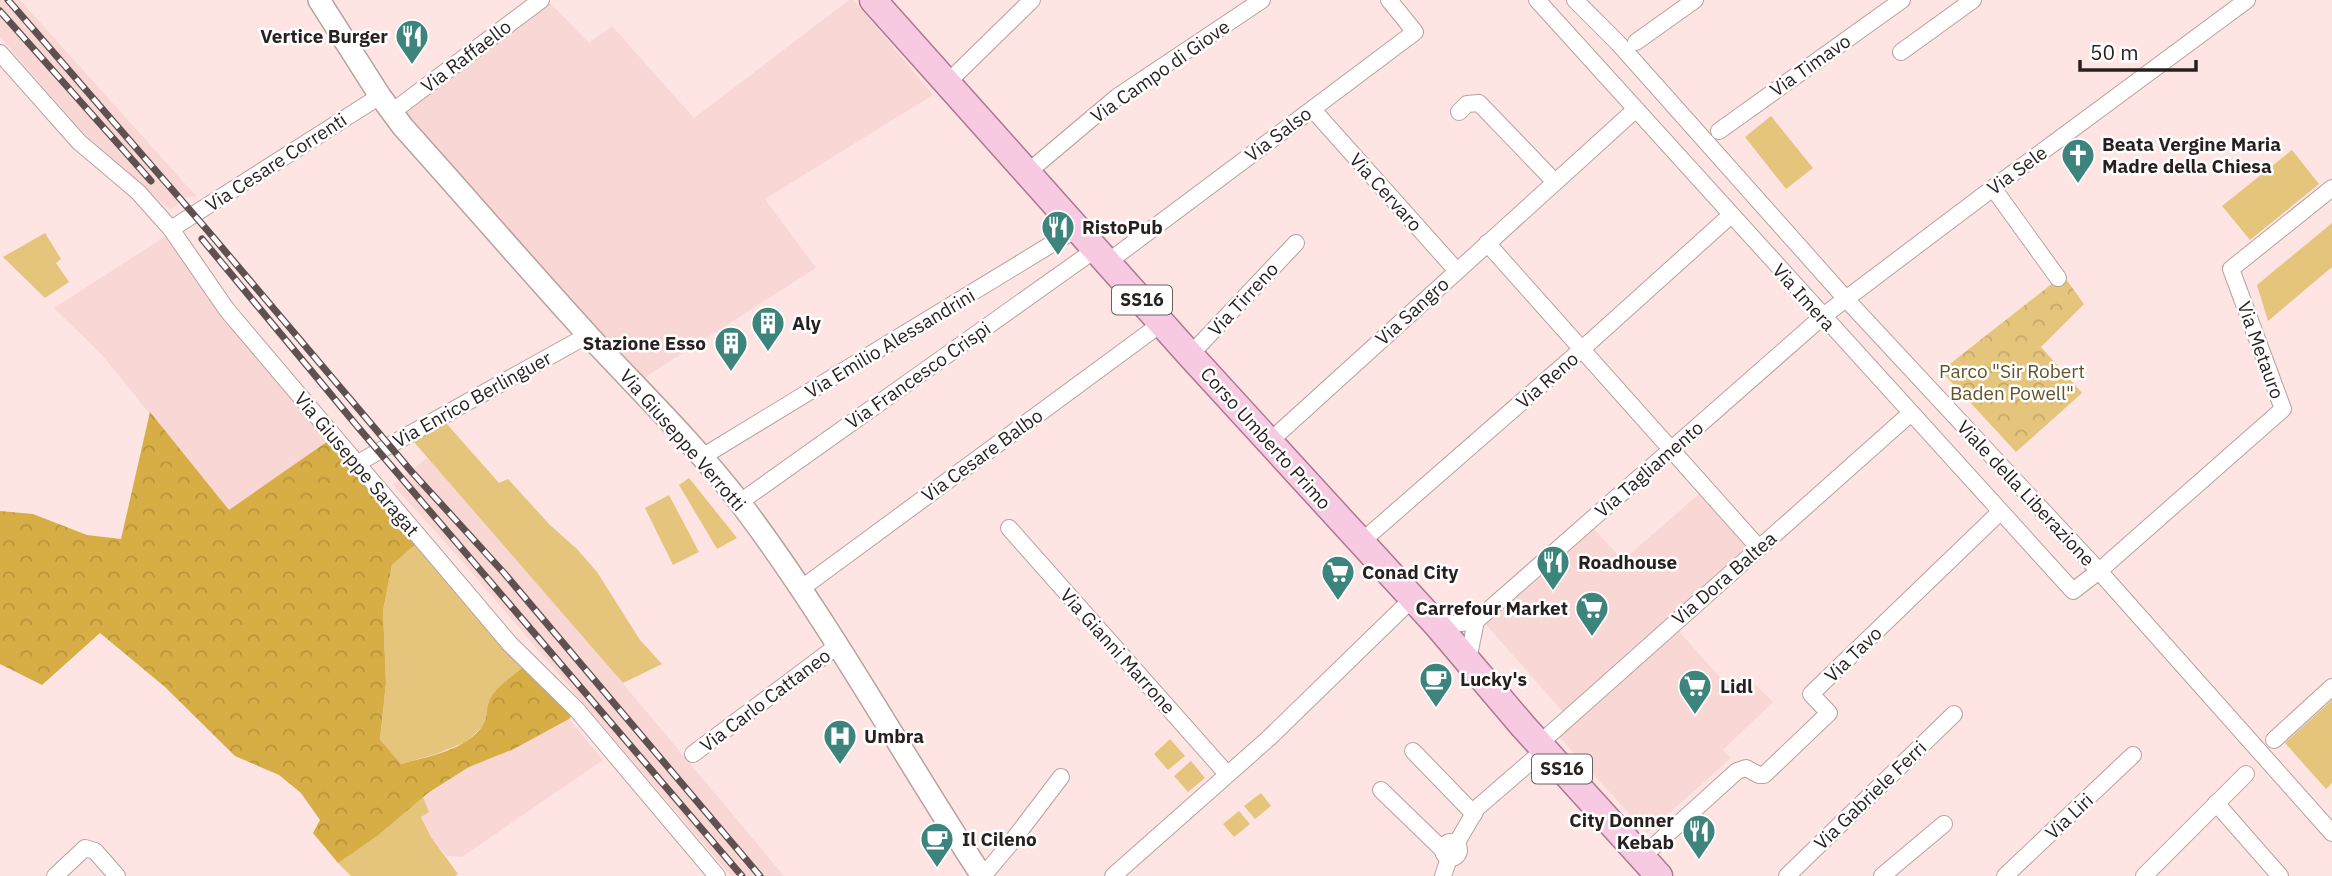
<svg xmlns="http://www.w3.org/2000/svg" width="2332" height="876" font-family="'IBM Plex Sans',sans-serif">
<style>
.built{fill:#f9d7d5}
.green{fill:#e5c57b}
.forest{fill:url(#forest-crowns)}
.park{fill:url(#park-crowns)}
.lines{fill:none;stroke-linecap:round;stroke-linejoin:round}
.minor-casing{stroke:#b8a19f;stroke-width:18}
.tertiary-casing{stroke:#b8a19f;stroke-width:24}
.primary-casing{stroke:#ac7790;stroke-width:29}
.minor{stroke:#fff;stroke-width:16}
.tertiary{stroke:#fff;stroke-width:21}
.primary{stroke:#f8cae1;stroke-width:26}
.rail-casing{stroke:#5e5150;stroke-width:7}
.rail{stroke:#fff;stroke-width:4.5;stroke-dasharray:13;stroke-linecap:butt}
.labels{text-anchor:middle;stroke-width:5;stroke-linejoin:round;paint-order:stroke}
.shield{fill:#fff;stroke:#686262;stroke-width:2}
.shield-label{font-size:18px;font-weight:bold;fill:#281f1f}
.poi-label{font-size:19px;font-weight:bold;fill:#281f1f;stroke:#fff;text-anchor:start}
.street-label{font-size:19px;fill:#281f1f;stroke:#fff}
.park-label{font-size:19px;fill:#645228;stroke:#fff}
</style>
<defs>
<pattern id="forest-crowns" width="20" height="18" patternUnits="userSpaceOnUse" patternTransform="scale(1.75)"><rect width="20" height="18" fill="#d7ad45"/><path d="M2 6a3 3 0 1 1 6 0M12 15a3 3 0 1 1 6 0" fill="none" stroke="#b9943c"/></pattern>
<pattern id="park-crowns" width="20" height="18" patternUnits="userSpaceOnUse" patternTransform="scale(1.75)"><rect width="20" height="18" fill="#e5c57b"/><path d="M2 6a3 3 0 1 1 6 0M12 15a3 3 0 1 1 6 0" fill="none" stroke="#c4a96a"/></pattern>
</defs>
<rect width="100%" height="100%" fill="#fee5e4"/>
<!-- built -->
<g class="built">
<polygon points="0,0 20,0 197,197 187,197 170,210 87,137 0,37"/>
<polygon points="849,0 854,0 933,95 765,199 816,268 642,379 400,109 550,3 589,43 612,26 694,118"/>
<polygon points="169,234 217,306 277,383 328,441 229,511 102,355 54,308"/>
<polygon points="428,457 600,656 784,876 731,876 462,561 393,485"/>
<polygon points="1699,494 1747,548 1563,712 1482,620 1591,526 1623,560"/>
<polygon points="1676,628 1733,692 1748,677 1773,702 1723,750 1731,758 1647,833 1559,737"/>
<polygon points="569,719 603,760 462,857 447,856 431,837 421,816 429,812 423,797 469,767 514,749"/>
</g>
<!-- green -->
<g class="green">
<polygon points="1771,116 1813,168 1786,189 1745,137"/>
<polygon points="2292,150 2319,184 2250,240 2222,206"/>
<polygon points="2332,223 2332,267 2268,321 2257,285"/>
<polygon points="45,233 61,259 56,263 69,282 45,298 3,257"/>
<polygon points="446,423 499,483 508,479 550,525 577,549 597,572 640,640 662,664 623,683 414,442"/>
<polygon points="689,478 737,538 717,549 679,485"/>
<polygon points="669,495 699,552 673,565 645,508"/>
<polygon points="416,544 525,666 488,703 485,724 466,742 436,754 401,764 380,741 386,683 383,611 392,565"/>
<polygon points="2332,700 2332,783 2326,789 2285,743"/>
<polygon points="1170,739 1185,756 1168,770 1154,754"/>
<polygon points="1191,761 1205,778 1188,792 1174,776"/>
<polygon points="1261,793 1271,806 1255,819 1244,806"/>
<polygon points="423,797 429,812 421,817 431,837 458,874 455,876 351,876 338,863"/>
<polygon points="1239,811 1250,824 1234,837 1223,824"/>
</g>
<!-- forest -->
<path class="forest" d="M150,412L229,510L328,441L416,544L392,565L383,611L386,683L380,740L401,764C428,756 466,751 483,725C487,720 486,711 488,704C494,687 512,677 525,666L574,712L569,719L514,749L469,767L428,793L377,836L338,863L313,833L320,820L301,793L279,775L235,756L165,687L100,633L42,685L0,664V511L33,514L87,535L121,539Z"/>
<!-- park -->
<polygon class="park" points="2063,275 2084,304 2041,347 2082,393 2016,452 1941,371"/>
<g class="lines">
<defs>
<g id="minor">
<polyline points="1537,0 2073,591 2099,571 2283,409 2231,269 2332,188"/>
<polyline points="1575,0 1618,43 1846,299 2099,571 2332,833"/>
<polyline points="1636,42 1695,0"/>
<polyline points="1901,52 1973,0"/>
<polyline points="0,53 79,142 138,192 171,229 227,310 510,644 577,710 717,876"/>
<polyline points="947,83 1032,0"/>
<polyline points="392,112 541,0"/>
<polyline points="1315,112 1457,271"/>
<polyline points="1459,112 1467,104 1479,103 1555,182"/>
<polyline points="1719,131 1902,0"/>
<polyline points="1028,172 1117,97 1262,0"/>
<polyline points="1993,188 2058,278"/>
<polyline points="171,229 380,96"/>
<polyline points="1487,243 1759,548"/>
<polyline points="1108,262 1415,32 1389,0"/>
<polyline points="1190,355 1296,243"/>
<polyline points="1270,441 1636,109"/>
<polyline points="702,457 1078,228"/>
<polyline points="356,464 588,335"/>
<polyline points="740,502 1096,249"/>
<polyline points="1009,528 1227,774"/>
<polyline points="1360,543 1581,350 1731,215"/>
<polyline points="802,588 1162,323"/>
<polyline points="1438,626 1476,621 1822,317 1993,188 2247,0"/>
<polyline points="1468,660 1476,621"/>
<polyline points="2274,740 2332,687"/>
<polyline points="1539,744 1911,413"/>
<polyline points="1413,751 1474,814"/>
<polyline points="693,754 837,646"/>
<polyline points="1381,790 1443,850"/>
<polyline points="2216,803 2280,876"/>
<circle cx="1451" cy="850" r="8"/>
<polyline points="1456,844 1477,808 1544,750"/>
<polyline points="1642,857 1737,771 1746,768 1759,775 1764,775 1829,713 1811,694 2000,512"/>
<polyline points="55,876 85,848 95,851 117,876"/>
<polyline points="983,876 1010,844 1061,777"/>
<polyline points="1113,876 1269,738 1412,599"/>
<polyline points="1443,876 1449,858"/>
<polyline points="1787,876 1954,714"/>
<polyline points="1882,876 1944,824"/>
<polyline points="2005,876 2133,755"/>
<polyline points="2144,876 2246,774"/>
</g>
<path id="tertiary" d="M319,0L380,96L403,127C465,196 526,267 589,336C640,391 695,444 741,504C830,622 901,753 982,876"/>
<polyline id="primary" points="873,0 1190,355 1438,626 1523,726 1659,876"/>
</defs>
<!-- minor casing -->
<use href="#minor" class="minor-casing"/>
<!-- tertiary casing -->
<use href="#tertiary" class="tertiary-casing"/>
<!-- primary casing -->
<use href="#primary" class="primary-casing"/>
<!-- minor -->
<use href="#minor" class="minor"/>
<!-- tertiary -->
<use href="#tertiary" class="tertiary"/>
<!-- primary -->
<use href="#primary" class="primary"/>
<defs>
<g id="rail">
<polyline points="8,0 208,231 411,471 504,573 760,876"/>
<polyline points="0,11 151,181"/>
<polyline points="202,239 357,426 742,876"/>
</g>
</defs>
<!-- rail casing -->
<use href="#rail" class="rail-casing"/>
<!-- rail -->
<use href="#rail" class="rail"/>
</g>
<!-- icons -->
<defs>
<symbol id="restaurant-pin" viewBox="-11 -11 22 30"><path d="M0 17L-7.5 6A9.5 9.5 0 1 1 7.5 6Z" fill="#3d847c" stroke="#fff"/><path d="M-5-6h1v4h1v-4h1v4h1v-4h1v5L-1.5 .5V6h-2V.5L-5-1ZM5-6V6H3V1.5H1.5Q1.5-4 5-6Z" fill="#fff"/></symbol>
<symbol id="church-pin" viewBox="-11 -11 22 30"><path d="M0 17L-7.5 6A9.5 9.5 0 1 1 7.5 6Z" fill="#3d847c" stroke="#fff"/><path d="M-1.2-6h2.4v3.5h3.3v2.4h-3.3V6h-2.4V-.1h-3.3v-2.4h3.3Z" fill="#fff"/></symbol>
<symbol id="building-pin" viewBox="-11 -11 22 30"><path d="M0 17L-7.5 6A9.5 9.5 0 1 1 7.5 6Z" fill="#3d847c" stroke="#fff"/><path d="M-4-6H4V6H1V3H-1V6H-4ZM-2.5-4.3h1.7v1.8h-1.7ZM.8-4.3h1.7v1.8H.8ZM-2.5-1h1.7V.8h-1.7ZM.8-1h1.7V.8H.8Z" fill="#fff"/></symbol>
<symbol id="supermarket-pin" viewBox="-11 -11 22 30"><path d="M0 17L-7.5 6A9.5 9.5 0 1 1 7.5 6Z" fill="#3d847c" stroke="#fff"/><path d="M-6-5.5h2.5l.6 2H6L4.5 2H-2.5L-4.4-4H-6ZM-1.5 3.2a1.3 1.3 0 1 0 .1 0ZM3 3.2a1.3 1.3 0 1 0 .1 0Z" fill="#fff"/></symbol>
<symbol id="cafe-pin" viewBox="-11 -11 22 30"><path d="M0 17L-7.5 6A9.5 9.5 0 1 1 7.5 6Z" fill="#3d847c" stroke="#fff"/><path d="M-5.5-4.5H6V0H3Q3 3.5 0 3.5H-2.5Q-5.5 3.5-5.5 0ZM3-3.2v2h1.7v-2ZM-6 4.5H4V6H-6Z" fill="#fff"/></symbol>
<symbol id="hospital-pin" viewBox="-11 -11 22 30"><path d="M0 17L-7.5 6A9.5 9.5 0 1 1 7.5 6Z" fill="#3d847c" stroke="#fff"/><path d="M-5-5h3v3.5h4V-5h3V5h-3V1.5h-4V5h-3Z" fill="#fff"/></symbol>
</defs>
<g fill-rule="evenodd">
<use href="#restaurant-pin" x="393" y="17" width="38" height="52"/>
<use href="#church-pin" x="2059" y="136" width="38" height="52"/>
<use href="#restaurant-pin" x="1039" y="208" width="38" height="52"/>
<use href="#building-pin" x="749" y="304" width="38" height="52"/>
<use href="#building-pin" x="712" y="324" width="38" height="52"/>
<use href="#restaurant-pin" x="1534" y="543" width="38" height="52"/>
<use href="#supermarket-pin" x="1319" y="553" width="38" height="52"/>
<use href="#supermarket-pin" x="1573" y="589" width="38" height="52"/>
<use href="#cafe-pin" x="1417" y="660" width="38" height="52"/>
<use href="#supermarket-pin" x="1676" y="667" width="38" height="52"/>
<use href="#hospital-pin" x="821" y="717" width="38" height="52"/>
<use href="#restaurant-pin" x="1680" y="812" width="38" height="52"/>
<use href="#cafe-pin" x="918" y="820" width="38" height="52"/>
</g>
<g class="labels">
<!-- shield labels -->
<g class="shield">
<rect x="1112" y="285.5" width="60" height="29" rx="5"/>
<rect x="1532" y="754.5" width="60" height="29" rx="5"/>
</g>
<g class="shield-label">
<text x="1142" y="306">SS16</text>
<text x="1562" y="775">SS16</text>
</g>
<!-- poi labels -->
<g class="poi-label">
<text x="388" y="43" text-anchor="end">Vertice Burger</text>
<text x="2102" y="151">Beata Vergine Maria<tspan x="2102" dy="22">Madre della Chiesa</tspan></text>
<text x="1082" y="234">RistoPub</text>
<text x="792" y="330">Aly</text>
<text x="706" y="350" text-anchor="end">Stazione Esso</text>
<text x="1578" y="569">Roadhouse</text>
<text x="1362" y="579">Conad City</text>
<text x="1568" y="615" text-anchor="end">Carrefour Market</text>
<text x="1460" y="686">Lucky's</text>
<text x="1720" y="693">Lidl</text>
<text x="864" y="743">Umbra</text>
<text x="1674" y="827" text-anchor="end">City Donner<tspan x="1674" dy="22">Kebab</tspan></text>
<text x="962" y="846">Il Cileno</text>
</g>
<!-- street labels -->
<g class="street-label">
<text transform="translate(466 56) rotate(-37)" y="7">Via Raffaello</text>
<text transform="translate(1810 65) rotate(-35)" y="7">Via Timavo</text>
<text transform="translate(1160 71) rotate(-35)" y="7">Via Campo di Giove</text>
<text transform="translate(1278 134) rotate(-37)" y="7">Via Salso</text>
<text transform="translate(276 162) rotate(-33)" y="7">Via Cesare Correnti</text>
<text transform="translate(2017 170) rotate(-36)" y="7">Via Sele</text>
<text transform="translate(1386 192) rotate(48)" y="7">Via Cervaro</text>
<text transform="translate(1804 297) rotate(48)" y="7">Via Imera</text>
<text transform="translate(1243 299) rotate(-47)" y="7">Via Tirreno</text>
<text transform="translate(1412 311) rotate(-42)" y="7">Via Sangro</text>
<text transform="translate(890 343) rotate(-31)" y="7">Via Emilio Alessandrini</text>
<text transform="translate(2261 350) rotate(70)" y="7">Via Metauro</text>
<text transform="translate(918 375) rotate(-35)" y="7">Via Francesco Crispi</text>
<text transform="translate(1547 380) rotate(-41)" y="7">Via Reno</text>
<text transform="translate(472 399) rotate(-29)" y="7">Via Enrico Berlinguer</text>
<text transform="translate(1266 438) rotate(48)" y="7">Corso Umberto Primo</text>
<text transform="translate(683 440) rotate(49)" y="7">Via Giuseppe Verrotti</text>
<text transform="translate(982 455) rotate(-36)" y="7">Via Cesare Balbo</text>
<text transform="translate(357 464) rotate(50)" y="7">Via Giuseppe Saragat</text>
<text transform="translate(1649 469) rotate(-41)" y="7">Via Tagliamento</text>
<text transform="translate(2026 493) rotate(47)" y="7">Viale della Liberazione</text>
<text transform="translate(1724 578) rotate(-41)" y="7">Via Dora Baltea</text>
<text transform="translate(1118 651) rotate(48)" y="7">Via Gianni Marrone</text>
<text transform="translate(1853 654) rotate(-44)" y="7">Via Tavo</text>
<text transform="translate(765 700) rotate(-37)" y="7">Via Carlo Cattaneo</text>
<text transform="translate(1870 795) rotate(-44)" y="7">Via Gabriele Ferri</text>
<text transform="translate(2069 816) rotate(-43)" y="7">Via Liri</text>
</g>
<!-- park labels -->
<g class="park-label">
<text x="2012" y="378">Parco "Sir Robert<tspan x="2012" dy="22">Baden Powell"</tspan></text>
</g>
</g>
<!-- scale -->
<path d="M2080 60v10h116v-10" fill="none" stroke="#281f1f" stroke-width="3.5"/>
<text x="2090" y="60" font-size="21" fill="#281f1f" stroke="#ffffff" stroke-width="5" paint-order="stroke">50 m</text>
</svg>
